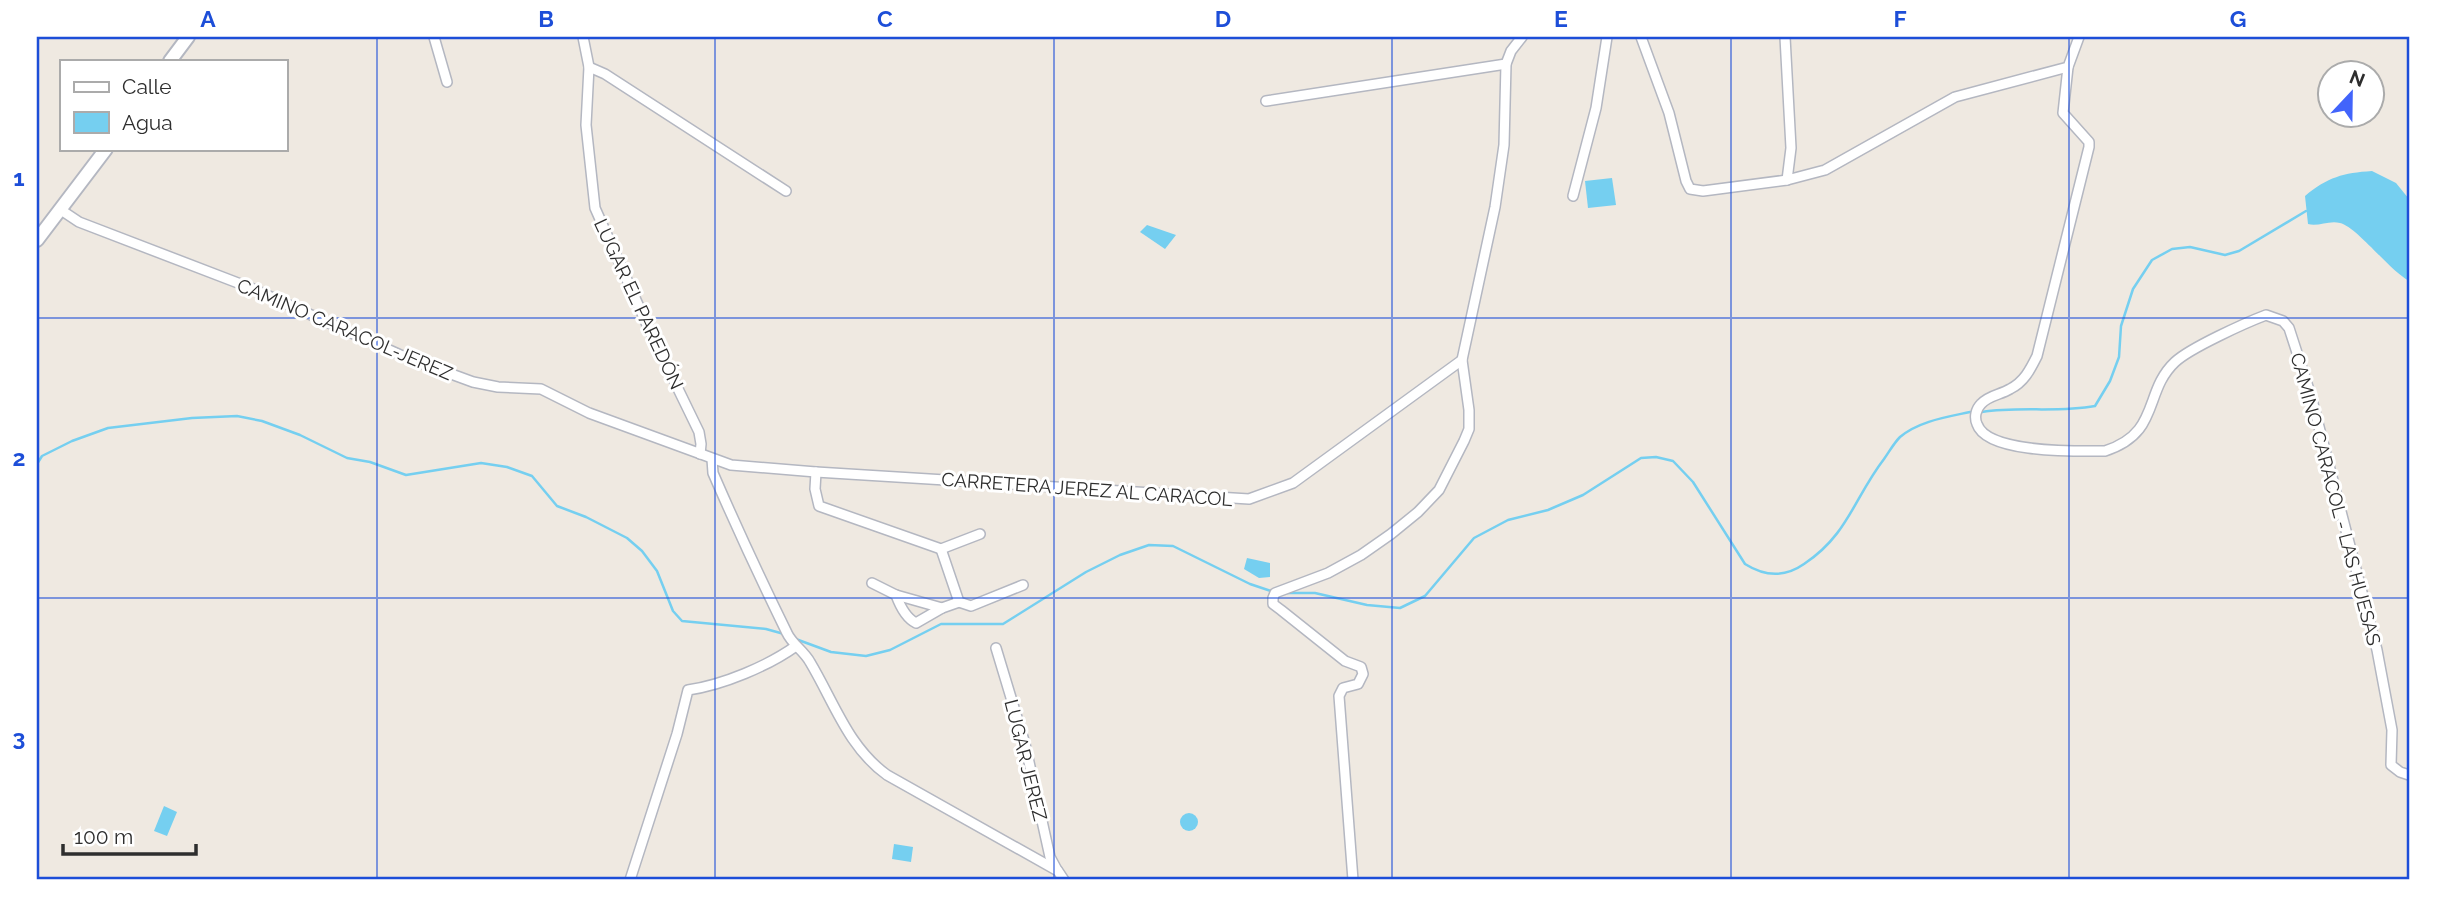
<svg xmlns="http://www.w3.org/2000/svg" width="2446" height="917" font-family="Raleway,sans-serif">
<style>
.water{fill:#75cff0}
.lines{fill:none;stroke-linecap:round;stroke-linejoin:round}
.stream{stroke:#75cff0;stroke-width:2.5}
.street-casing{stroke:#b4b7c1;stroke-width:12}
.secondary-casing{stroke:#b4b7c1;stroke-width:16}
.street{stroke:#fff;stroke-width:9}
.secondary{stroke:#fff;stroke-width:12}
.grid{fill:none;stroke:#1d4ed8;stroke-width:2;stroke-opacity:0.55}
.labels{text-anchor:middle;stroke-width:6;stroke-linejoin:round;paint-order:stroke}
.street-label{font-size:19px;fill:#2e2e2e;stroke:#fff}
.neatline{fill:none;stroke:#1d4ed8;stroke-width:2.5}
.grid-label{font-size:23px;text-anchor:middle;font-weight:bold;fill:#1d4ed8}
</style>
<rect width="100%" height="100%" fill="#efe9e1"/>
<!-- water -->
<g class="water">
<path d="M2372,171L2396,183L2409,199V281C2388,269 2357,227 2340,223C2329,220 2318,227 2308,224L2305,196C2328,177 2343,173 2372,171Z"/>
<polygon points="1612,178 1616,205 1588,208 1585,181"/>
<polygon points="1147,225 1176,235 1165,249 1140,232"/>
<polygon points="1247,558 1270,563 1270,577 1259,578 1244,569"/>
<polygon points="164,806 177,812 167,836 154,831"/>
<circle cx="1189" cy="822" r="9"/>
<polygon points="894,844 913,847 911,862 892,859"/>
</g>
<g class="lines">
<!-- stream -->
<g class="stream">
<path d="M1982,412C2019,406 2058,413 2095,406L2110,381L2119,357L2121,326L2133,289L2152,260L2172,249L2190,247L2225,255L2239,251L2306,211"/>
<polyline points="37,464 42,456 72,441 108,428 192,418 237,416 262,421 300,435 347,458 370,462 406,475 481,463 507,467 532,476 557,506 586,517 627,538 642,551 657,571 673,611 682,621 766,629 784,634"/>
<path d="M1287,593H1315L1367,605L1400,608L1425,596L1474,538L1508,520L1548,510L1583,495L1641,458L1656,457L1673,461L1693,482L1745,564C1764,576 1784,578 1804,564C1848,535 1854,498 1884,459C1889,452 1894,443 1900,437C1919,421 1947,417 1970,412"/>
<polyline points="793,638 831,652 866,656 890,650 941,624 1003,624 1086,572 1120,555 1149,545 1173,546 1250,584 1274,592"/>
</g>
<defs>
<g id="street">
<polyline points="434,37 447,82"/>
<polyline points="583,37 589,67 586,125 595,208 648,327 699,432 701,444 700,454"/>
<polyline points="1641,37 1669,113 1686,181 1690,189 1703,191 1787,180 1825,170 1955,97 2068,67 2079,37"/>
<polyline points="1785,37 1791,148 1787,180"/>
<polyline points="589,67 605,74 786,191"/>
<path d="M2068,67L2063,113L2089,142V147L2037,356C2030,370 2024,382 2010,389C2000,395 1989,395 1981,404C1976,409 1974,417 1977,424C1987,454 2078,451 2105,451C2161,433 2143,392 2175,362C2190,348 2245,323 2266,315L2283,321L2289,328L2311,396L2377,650L2392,730L2391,765L2400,772L2409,775"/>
<polyline points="1266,101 1506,64"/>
<polyline points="1573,196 1596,108 1607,37"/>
<polyline points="61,210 79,222 251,288 405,357 473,382 498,387 541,389 589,413 731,465 816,472 1249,499 1293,483 1462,360"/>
<path d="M712,459L713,473C736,526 761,580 787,633C792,644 804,651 810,662C834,702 848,747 887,775L1058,871L1064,880"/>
<polyline points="816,472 815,489 819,506 941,549 980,534"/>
<polyline points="941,549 959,602 971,606 1023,585"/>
<polyline points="872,583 896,595 942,608"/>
<path d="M896,595C900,606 906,618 916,623L942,608L959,602"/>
<polyline points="996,648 1025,744 1050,857 1057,870"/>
<path d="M630,880L677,734L688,690C723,685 768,666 796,646"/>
<polyline points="1353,880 1339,696 1343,688 1358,684 1363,674 1361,667 1345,661 1281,610 1273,604 1273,598 1275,593 1328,573 1361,555 1391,534 1418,512 1439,490 1464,441 1469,429 1469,410 1462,360 1495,207 1504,145 1506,64 1511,51 1522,37"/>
</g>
<g id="secondary">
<polyline points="170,61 188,37"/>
<polyline points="37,240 106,149"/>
</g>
</defs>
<!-- street casing -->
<use href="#street" class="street-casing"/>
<!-- secondary casing -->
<use href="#secondary" class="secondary-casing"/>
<!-- street -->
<use href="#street" class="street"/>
<!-- secondary -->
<use href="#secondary" class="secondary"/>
</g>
<!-- grid -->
<path class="grid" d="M377,37V880M715,37V880M1054,37V880M1392,37V880M1731,37V880M2069,37V880M37,318H2409M37,598H2409"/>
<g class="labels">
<!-- street labels -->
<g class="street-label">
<text transform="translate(639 304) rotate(65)" y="7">LUGAR EL PAREDÓN</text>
<text transform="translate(345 329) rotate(23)" y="7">CAMINO CARACOL-JEREZ</text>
<text transform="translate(1087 489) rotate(4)" y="7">CARRETERA JEREZ AL CARACOL</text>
<text transform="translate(2336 499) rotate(75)" y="7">CAMINO CARACOL - LAS HUESAS</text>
<text transform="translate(1026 760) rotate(76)" y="7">LUGAR JEREZ</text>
</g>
</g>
<!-- border -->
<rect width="2446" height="917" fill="none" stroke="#ffffff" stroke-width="77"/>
<!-- legend -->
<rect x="60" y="60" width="228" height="91" fill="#ffffff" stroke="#ababab" stroke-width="2"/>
<rect x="74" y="82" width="35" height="10" fill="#ffffff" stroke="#ababab" stroke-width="2"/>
<text x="122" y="94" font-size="21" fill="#2e2e2e">Calle</text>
<rect x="74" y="112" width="35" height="21" fill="#75cff0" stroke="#ababab" stroke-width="2"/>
<text x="122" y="130" font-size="21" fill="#2e2e2e">Agua</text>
<!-- north arrow -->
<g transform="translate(2351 94) rotate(22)"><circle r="33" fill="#ffffff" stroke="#ababab" stroke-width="2"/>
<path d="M0-5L12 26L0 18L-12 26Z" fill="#4264fb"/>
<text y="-10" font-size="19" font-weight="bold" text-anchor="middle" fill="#2e2e2e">N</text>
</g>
<!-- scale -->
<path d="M63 844v10h133v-10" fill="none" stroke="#2e2e2e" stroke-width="3.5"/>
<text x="74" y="844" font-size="21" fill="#2e2e2e" stroke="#ffffff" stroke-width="5" paint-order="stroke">100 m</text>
<rect x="38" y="38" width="2370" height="840" class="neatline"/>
<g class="grid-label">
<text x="208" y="27">A</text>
<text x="546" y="27">B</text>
<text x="885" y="27">C</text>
<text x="1223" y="27">D</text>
<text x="1561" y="27">E</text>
<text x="1900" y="27">F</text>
<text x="2238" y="27">G</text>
<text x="19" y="186">1</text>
<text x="19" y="466">2</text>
<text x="19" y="746">3</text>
</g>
</svg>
